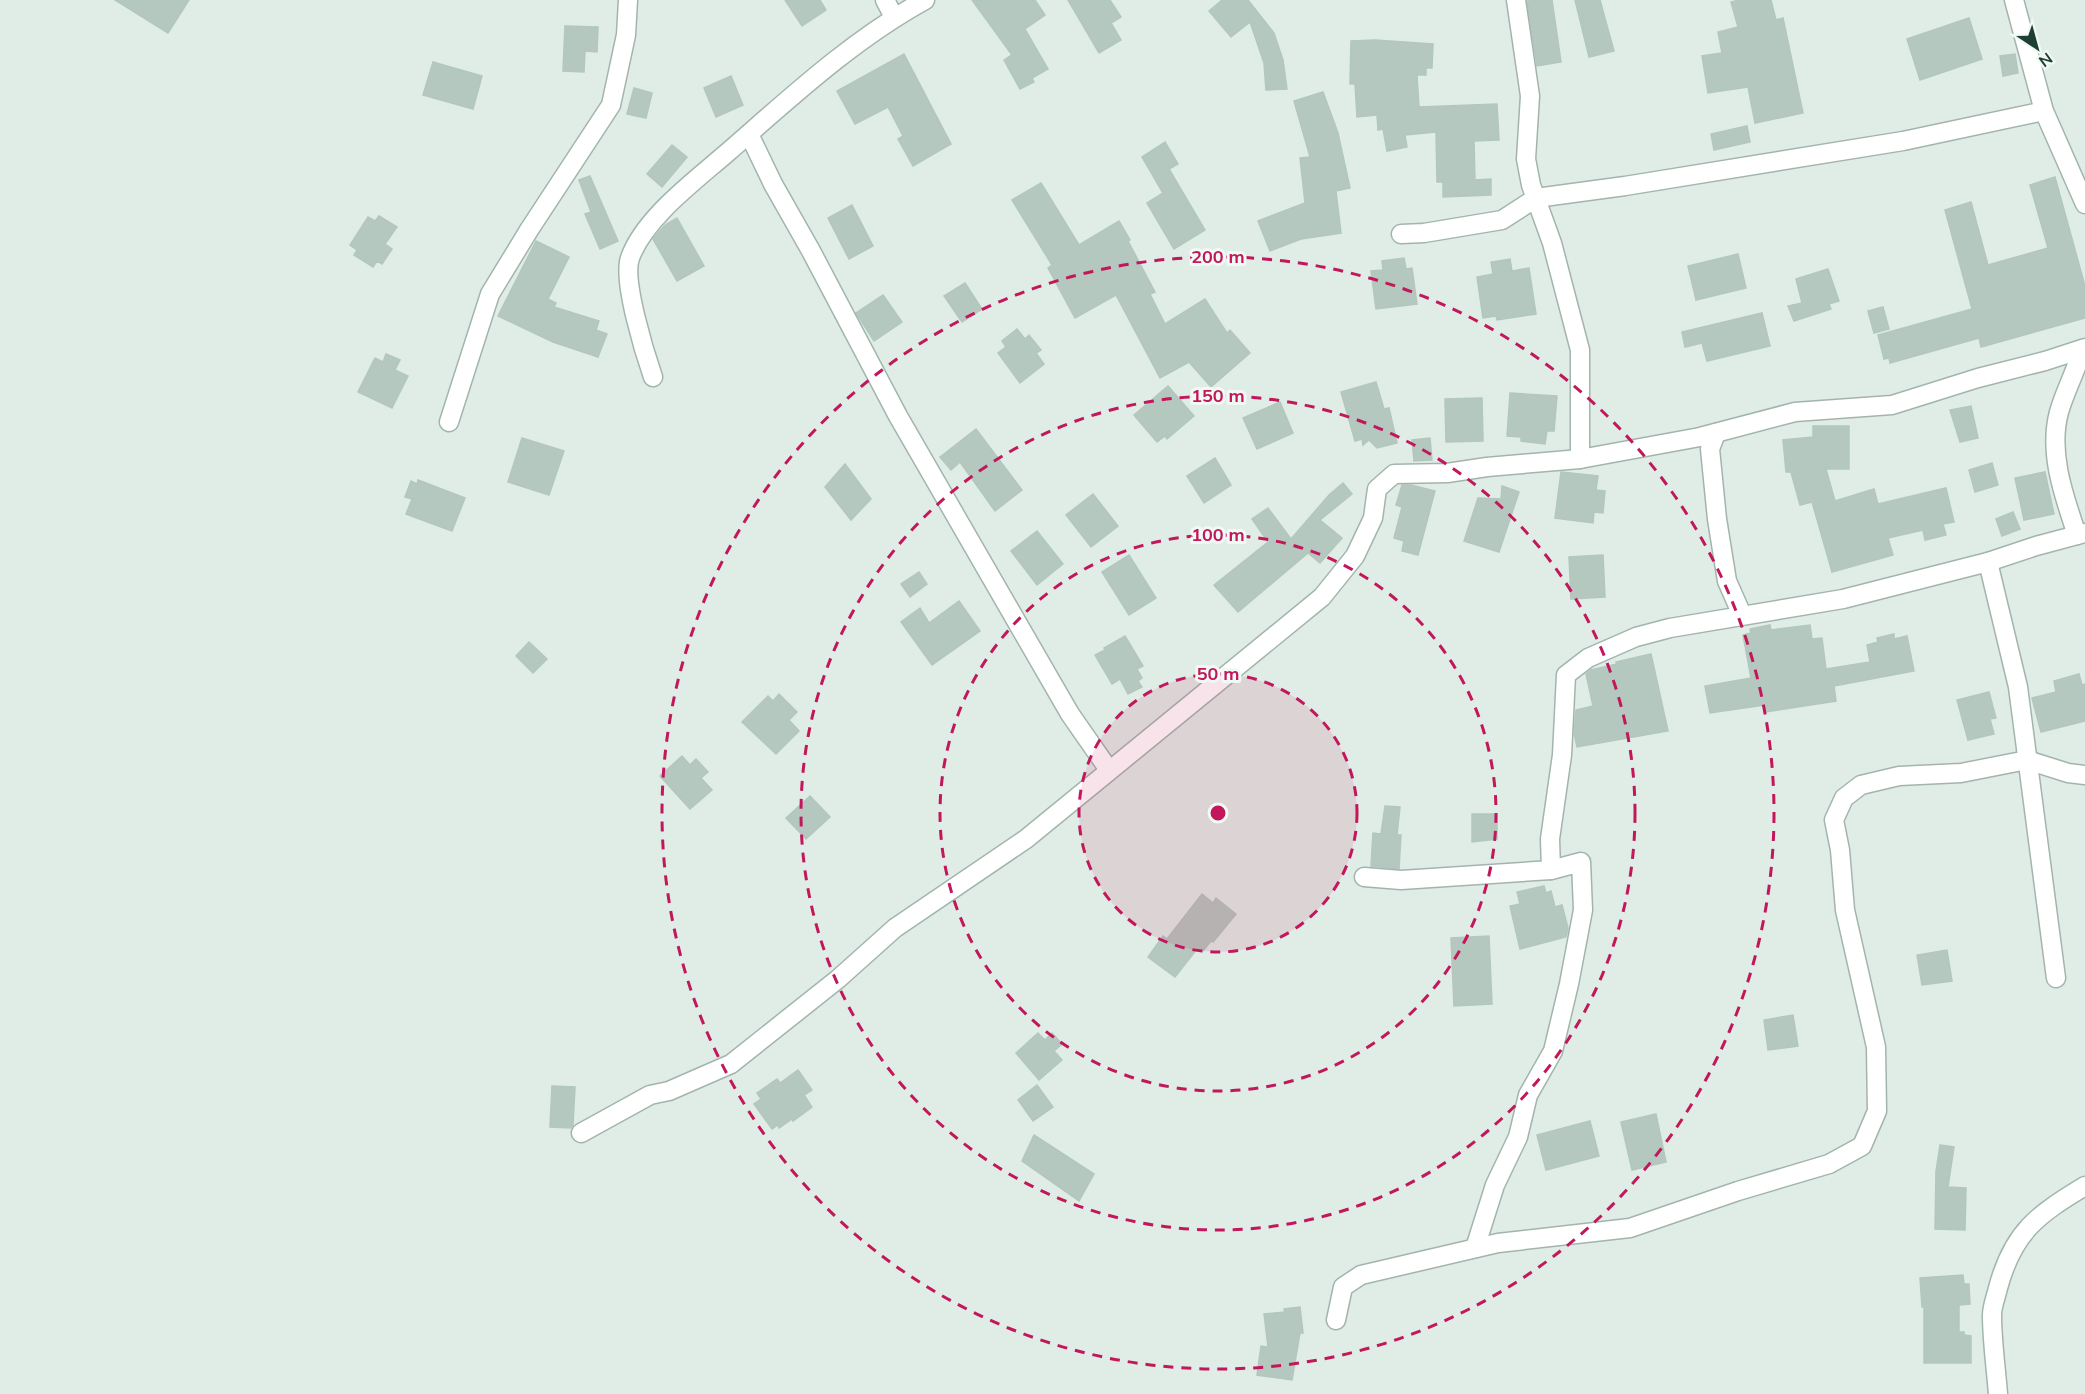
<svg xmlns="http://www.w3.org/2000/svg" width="2085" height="1394" font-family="Mulish,sans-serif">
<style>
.building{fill:#b5c8bf;stroke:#b2c7bd;stroke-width:1.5}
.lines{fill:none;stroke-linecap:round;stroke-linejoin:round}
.minor-casing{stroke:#a2b5ad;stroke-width:21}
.minor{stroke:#fff;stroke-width:18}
.ring{fill:none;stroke:#c2185b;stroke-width:3;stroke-dasharray:10 8}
.centre{fill:#c2185b;stroke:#f1f9f4;stroke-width:3}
.ring-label{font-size:18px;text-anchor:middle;font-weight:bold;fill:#c2185b;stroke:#f1f9f4;stroke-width:6;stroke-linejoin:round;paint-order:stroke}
</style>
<rect width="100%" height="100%" fill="#e0ede6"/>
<!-- building -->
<g class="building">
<polygon points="115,0 189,0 168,33"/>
<polygon points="785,0 820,0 826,10 802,26"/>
<polygon points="972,0 1035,0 1045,15 1025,29 1048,69 1032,78 1034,82 1020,89 1004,60 1012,55"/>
<polygon points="1068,0 1110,0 1121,17 1111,23 1121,40 1099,53"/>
<polygon points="1222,0 1248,0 1274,33 1283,60 1287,89 1266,90 1264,63 1250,22 1231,37 1209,11"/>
<polygon points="1552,0 1561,62 1537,66 1527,1"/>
<polygon points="1575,0 1600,0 1614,51 1589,57"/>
<polygon points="1739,0 1771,0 1776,20 1783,18 1803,113 1755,123 1748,87 1708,93 1702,56 1722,53 1718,32 1738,27 1731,2"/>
<polygon points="1969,18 1982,59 1920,80 1907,39"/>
<polygon points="565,26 598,27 597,52 585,51 584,72 563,71"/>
<polygon points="1375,40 1433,44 1432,68 1426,68 1426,75 1417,75 1419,107 1497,104 1499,140 1474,141 1475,180 1491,179 1491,195 1443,197 1443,182 1437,182 1436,132 1405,135 1407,147 1387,151 1383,129 1378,130 1377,115 1357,117 1355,84 1350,84 1351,41"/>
<polygon points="904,54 951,144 913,166 898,139 903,136 888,107 855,124 837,91"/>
<polygon points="2015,54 2018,73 2003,76 2000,56"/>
<polygon points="433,62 482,76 473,109 423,95"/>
<polygon points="731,76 743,105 716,117 704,88"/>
<polygon points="634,88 652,93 646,118 627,114"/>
<polygon points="1323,92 1338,133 1350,188 1336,191 1341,233 1301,239 1270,251 1258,221 1305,203 1300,158 1310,157 1294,101"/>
<polygon points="1747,126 1750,142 1714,150 1711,134"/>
<polygon points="1165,142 1178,164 1169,169 1205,230 1174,249 1147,203 1163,193 1142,157"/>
<polygon points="672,145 687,157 662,187 647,174"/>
<polygon points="590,176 618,241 600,249 585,214 591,212 579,180"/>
<polygon points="2055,177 2085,286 2085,318 1981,347 1979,338 1890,363 1889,358 1884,359 1878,335 1972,309 1945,210 1971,202 1988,265 2048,248 2030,185"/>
<polygon points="1041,183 1079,245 1119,221 1130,240 1128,241 1155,292 1150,294 1165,324 1205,299 1227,333 1230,330 1250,353 1211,387 1189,362 1160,378 1116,295 1075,318 1048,268 1052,265 1012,200"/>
<polygon points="852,205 873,246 849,259 828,218"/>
<polygon points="379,216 397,227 385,244 392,249 382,264 377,261 373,267 354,255 357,250 350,245 368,217 375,221"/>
<polygon points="677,218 704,266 677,281 653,239 665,225"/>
<polygon points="536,241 569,257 548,299 556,303 554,307 599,321 596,330 607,334 598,357 553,342 498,316"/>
<polygon points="1738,254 1746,288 1696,300 1688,266"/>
<polygon points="1404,258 1406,269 1412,268 1417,304 1376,309 1371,271 1383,270 1382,261"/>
<polygon points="1510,259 1512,271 1529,268 1536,314 1497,320 1496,316 1483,318 1477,277 1493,274 1491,262"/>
<polygon points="1828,269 1839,301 1829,304 1831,309 1794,321 1788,306 1802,303 1796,279"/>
<polygon points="965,283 982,309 962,322 944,296"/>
<polygon points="883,295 902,322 874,341 856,313"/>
<polygon points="1883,307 1889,329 1874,333 1868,311"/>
<polygon points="1762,313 1770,346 1707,361 1702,343 1685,347 1682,332"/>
<polygon points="1017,329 1025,339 1029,335 1041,350 1036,353 1044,364 1020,383 998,353 1006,347 1002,341"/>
<polygon points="386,354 400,360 395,370 408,376 392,408 358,392 375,358 383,362"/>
<polygon points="1376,382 1384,409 1389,408 1397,443 1377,448 1369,440 1363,445 1362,439 1355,441 1341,392"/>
<polygon points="1168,386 1194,416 1167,439 1165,436 1157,442 1134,415"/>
<polygon points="1510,393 1557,396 1554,431 1547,431 1545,444 1521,441 1521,437 1507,436"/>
<polygon points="1482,398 1483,441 1446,442 1445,399"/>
<polygon points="1280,402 1293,433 1257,449 1243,418"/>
<polygon points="1971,406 1978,438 1960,442 1950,410"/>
<polygon points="1813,426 1849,426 1849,469 1826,469 1835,501 1874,489 1878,504 1946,488 1954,522 1943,524 1946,535 1925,540 1923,530 1888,538 1893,555 1832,572 1812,502 1800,505 1791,472 1786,472 1783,440 1813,437"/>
<polygon points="976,429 1022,490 995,511 960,462 951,470 940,457"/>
<polygon points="522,438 564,451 549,495 508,482"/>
<polygon points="1430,438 1432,460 1414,461 1412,440"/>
<polygon points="1215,458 1231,485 1204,503 1187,476"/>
<polygon points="1992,463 1998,485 1975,492 1969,470"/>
<polygon points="845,464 871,499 851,520 825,487"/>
<polygon points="1561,472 1598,476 1596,490 1605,491 1603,513 1594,512 1593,523 1555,518"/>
<polygon points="2045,472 2054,514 2024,520 2015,478"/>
<polygon points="418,480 465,498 452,531 406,514 412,499 405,497 411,481 417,484"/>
<polygon points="1343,483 1352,494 1320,520 1342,538 1320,563 1308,553 1238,612 1214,585 1268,542 1252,519 1268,508 1291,539 1329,495"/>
<polygon points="1402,485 1411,485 1435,491 1418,555 1402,551 1404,541 1394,538 1402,507 1396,505"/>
<polygon points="1502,486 1519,492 1499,552 1464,541 1478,498 1501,499"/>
<polygon points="1093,494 1118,526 1091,547 1066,515"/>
<polygon points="2013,512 2020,529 2002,536 1996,519"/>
<polygon points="1037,531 1063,564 1037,585 1011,551"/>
<polygon points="1129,555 1156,598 1129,615 1102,572"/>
<polygon points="1603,555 1605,597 1571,599 1569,557"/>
<polygon points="919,572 927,584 910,597 901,584"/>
<polygon points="959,601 980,631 932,665 901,622 920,608 929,623"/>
<polygon points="1770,625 1771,630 1810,625 1812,639 1822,638 1826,669 1870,662 1867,645 1878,642 1877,638 1894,634 1894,639 1907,636 1914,671 1834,686 1836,701 1766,712 1765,705 1710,713 1705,686 1751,678 1743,635 1751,633 1750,629"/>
<polygon points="1125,636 1143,666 1137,669 1142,678 1138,681 1142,687 1128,694 1120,679 1112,684 1095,655 1105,650 1104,648"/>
<polygon points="529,642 547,659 533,673 516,656"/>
<polygon points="1651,654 1668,731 1577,747 1574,733 1576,710 1593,706 1586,674 1591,670 1617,664 1616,662"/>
<polygon points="2079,674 2082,685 2085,684 2085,721 2041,732 2032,698 2056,692 2054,681"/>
<polygon points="1989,692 1996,718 1990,719 1994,734 1968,740 1957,700"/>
<polygon points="779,694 797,712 789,720 799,731 776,754 742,722 768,696 773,701"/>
<polygon points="682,756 690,765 696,759 708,772 701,778 712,790 690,809 660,776"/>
<polygon points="810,796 830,817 806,839 786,818"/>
<polygon points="1385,806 1400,807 1397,835 1401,835 1399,869 1371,866 1373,833 1381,834"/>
<polygon points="1472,814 1497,814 1497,839 1472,842"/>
<polygon points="1544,886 1546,893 1551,891 1555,907 1562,905 1568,928 1566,937 1520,949 1510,906 1520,904 1517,892"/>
<polygon points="1202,894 1213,903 1216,898 1236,914 1213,942 1211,941 1202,952 1197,949 1175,977 1148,957 1163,936 1167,939"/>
<polygon points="1489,936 1492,1004 1454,1006 1451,938"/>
<polygon points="1947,950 1952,981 1922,985 1917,955"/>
<polygon points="1793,1015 1798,1046 1768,1050 1764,1020"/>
<polygon points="1038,1033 1045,1040 1052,1033 1062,1044 1054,1051 1062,1060 1039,1080 1016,1053"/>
<polygon points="798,1070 812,1090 804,1095 812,1107 793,1121 792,1119 779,1128 778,1125 772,1129 754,1104 761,1099 757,1093 777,1079 780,1083"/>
<polygon points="1037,1085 1053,1107 1033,1121 1018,1100"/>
<polygon points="552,1086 575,1087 573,1125 571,1128 550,1127"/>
<polygon points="1656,1114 1666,1162 1632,1170 1621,1122"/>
<polygon points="1590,1121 1599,1156 1546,1170 1537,1135"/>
<polygon points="1034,1135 1094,1174 1079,1201 1022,1161"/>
<polygon points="1940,1145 1954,1147 1948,1187 1966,1188 1965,1230 1935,1229 1936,1171"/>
<polygon points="1963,1275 1964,1284 1969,1284 1970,1304 1959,1305 1959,1332 1964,1332 1964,1335 1971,1336 1971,1363 1924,1363 1924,1307 1922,1307 1920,1278"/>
<polygon points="1300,1307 1303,1333 1300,1333 1292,1380 1257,1375 1261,1346 1268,1347 1264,1314 1285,1312 1284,1309"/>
</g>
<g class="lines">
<defs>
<g id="minor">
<polyline points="885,0 894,17"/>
<polyline points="1516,0 1530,96 1526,159 1531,185 1552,243 1580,350 1580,459"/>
<polyline points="2014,0 2044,111 2085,204"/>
<polyline points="749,134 773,184 811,251 898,416 1070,714 1109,770"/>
<polyline points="1401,234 1424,233 1502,220 1536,198 1625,186 1903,141 2044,111"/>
<path d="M653,377C645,354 622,280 630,258C644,218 696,180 728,152C790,98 852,40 925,0"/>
<polyline points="449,422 490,294 529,230 611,105 626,35 628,0"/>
<polyline points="1716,433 1710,449 1717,519 1727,581 1742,615"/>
<path d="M2077,535C2064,496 2048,453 2059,412C2065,391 2076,371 2082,350"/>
<polyline points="1988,562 2036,546 2085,533"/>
<polyline points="1364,877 1401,880 1551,870 1550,839 1562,755 1566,675 1588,658 1636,637 1670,628 1843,599 1988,562 2018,687 2056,978"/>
<polyline points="581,1133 650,1095 669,1091 731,1064 838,979 895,928 1026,839 1322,597 1355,556 1373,518 1377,489 1394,474 1447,473 1487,467 1580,459 1700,437 1795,412 1892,405 1978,378 2045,361 2085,348"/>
<polyline points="1475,1248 1495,1185 1518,1137 1528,1095 1553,1051 1569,984 1583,910 1581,862 1551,870"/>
<polyline points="1336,1320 1343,1287 1361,1275 1498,1243 1630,1228 1738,1191 1829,1164 1862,1146 1877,1111 1876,1047 1845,910 1840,850 1834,820 1844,798 1861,785 1899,776 1961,773 2027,760 2068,773 2085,775"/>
<path d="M1998,1394C1996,1368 1992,1341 1992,1315C1992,1306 1996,1297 1998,1288C2013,1232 2037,1215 2085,1186"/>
</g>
</defs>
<!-- minor casing -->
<use href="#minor" class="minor-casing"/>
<!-- minor -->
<use href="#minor" class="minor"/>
</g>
<!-- distance rings -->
<circle cx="1218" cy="813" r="139" fill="#c2185b" fill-opacity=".12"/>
<g class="ring">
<circle cx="1218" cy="813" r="139"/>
<circle cx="1218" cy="813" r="278"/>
<circle cx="1218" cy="813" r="417"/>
<circle cx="1218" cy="813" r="556"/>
</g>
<circle cx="1218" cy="813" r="9" class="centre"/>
<g class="ring-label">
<text x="1218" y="263">200 m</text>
<text x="1218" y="402">150 m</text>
<text x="1218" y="541">100 m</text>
<text x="1218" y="680">50 m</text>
</g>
<!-- north arrow -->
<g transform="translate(2037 48) rotate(144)" stroke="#f1f9f4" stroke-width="4.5" paint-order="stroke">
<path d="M0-4.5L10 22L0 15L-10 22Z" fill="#1f3f34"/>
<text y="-9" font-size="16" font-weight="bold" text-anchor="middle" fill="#1f3f34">N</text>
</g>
</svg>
